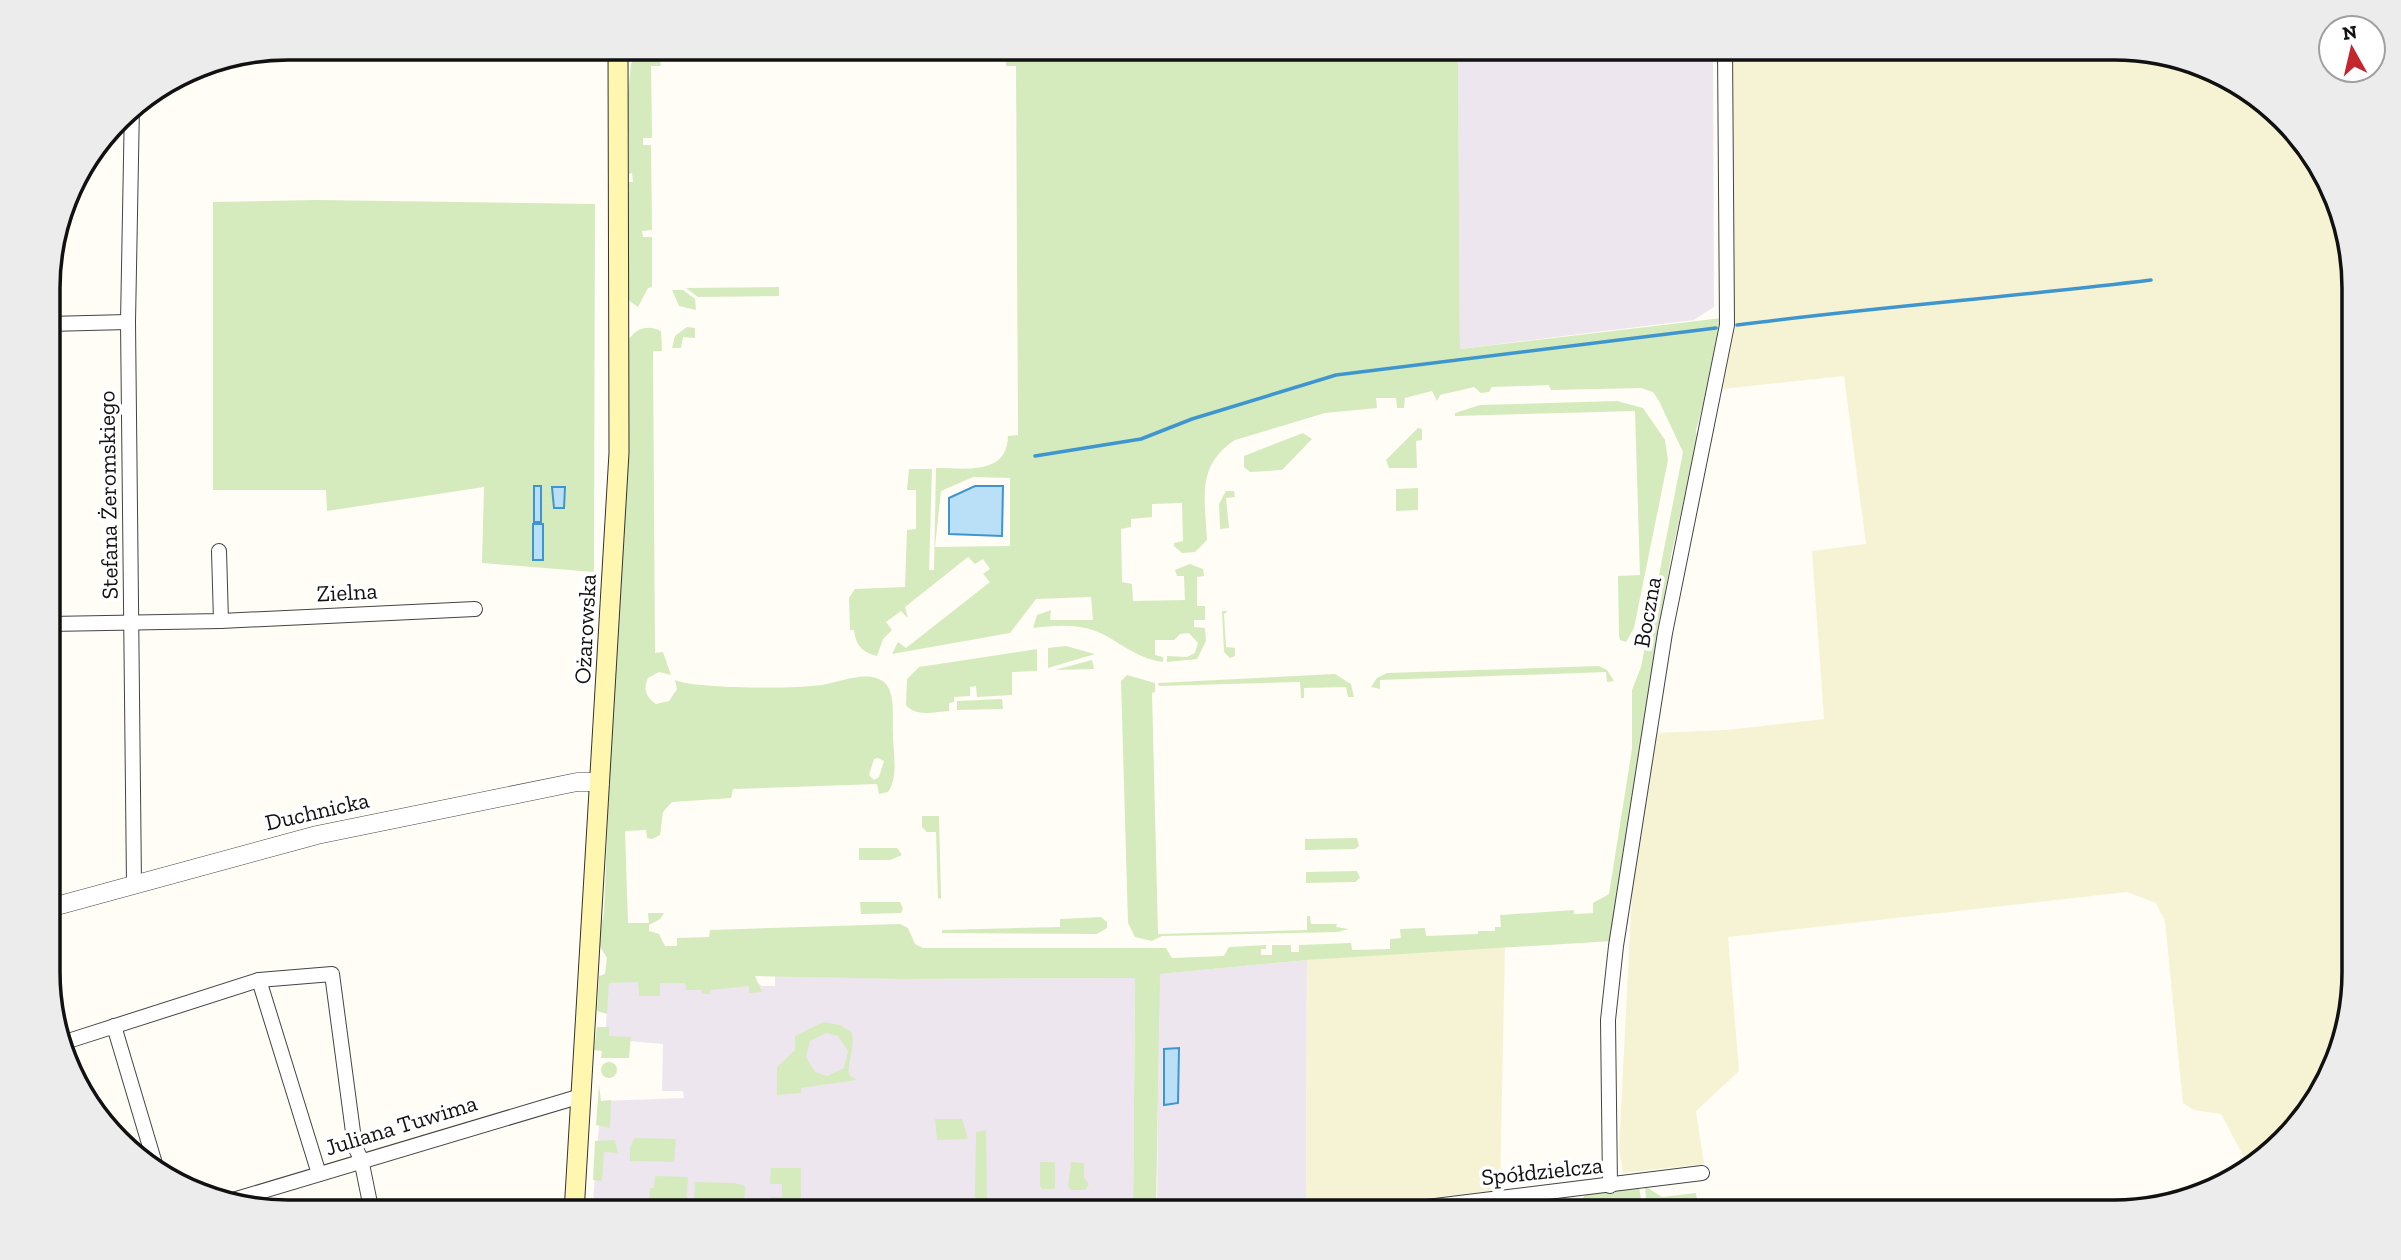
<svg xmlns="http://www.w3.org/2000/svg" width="2401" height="1260" font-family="'Zilla Slab',serif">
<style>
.industrial{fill:#eee6ef}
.farmland{fill:#f6f3d4}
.green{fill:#d5ebbd;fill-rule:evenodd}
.water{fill:#b9e0f7;stroke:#3f96cf;stroke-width:2}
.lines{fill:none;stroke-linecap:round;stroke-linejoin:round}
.stream{stroke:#3f96cf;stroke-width:3.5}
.minor-casing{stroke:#444;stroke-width:16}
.tertiary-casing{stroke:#444;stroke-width:19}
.secondary-casing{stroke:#333;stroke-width:21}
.minor{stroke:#fff;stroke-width:14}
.tertiary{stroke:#fff;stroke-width:18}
.secondary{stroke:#fff6b0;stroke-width:19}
.labels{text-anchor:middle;stroke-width:7;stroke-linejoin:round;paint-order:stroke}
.street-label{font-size:23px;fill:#111;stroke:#fff}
.rim{fill:none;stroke:#111;stroke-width:3.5}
</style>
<rect width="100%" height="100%" fill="#fffdf5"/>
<!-- industrial -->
<g class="industrial">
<polygon points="1458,52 1713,53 1714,307 1694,320 1460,349"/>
<polygon points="1307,960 1306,1207 1263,1212 1157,1213 1159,974"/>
<polygon points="609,976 754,976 755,981 762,986 775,986 775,976 900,979 1135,978 1133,1213 592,1213 601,1101 684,1098 683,1091 662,1091 663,1044 605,1039"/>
</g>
<!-- farmland -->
<g class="farmland">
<polygon points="1731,47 2113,47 2220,72 2313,154 2352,257 2354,973 2329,1079 2247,1172 2246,1161 2221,1114 2194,1110 2183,1103 2165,921 2156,903 2127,892 1728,937 1739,1071 1696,1111 1704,1164 1623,1173 1619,1149 1632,893 1656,733 1726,730 1824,719 1812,551 1866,544 1844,376 1721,389"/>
<polygon points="1505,946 1500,1190 1306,1212 1307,960"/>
</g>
<!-- green -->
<g class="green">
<polygon points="641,47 657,47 661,66 651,66 652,138 643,138 643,145 651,145 652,230 642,231 643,237 652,237 652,287 648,288 638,307 628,300 624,194 629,193 628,182 633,182 632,173 629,174 629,135 624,135 631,64"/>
<path d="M1030,47H1458L1460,349L1722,318L1718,354L1696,430L1697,442L1671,556L1612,941L1307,960L1160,974L1156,1213H1133L1135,978L900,979L755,976L762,992L749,993V986L710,990V994H702L701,990H686L685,983H660V996H639L638,982L609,983L607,1014L597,1011L599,976L605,974L607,958L598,943L604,912L627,342C635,329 646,324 661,331L662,351H653L655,653L663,652L671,675L659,672L648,678C643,689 646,697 656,704L669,701L677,689L675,680C695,689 796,689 821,685C839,683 867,669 884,682C896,692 892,720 893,734C893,752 899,777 888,792L879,794L877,784L733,789L731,798L672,802L663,812L660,835L652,839L647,838L646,830L625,831L628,923H649L648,913H664L660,919L649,925V931L659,934L665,946H677V938L709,937L710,930L900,924L908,928L915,944L923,948H1166L1172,958L1224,956L1229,947L1266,945V949H1261V955H1272V945H1291V952H1299V945L1351,943L1352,950L1390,949V939L1401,938L1400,929L1425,928L1426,936L1478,934V931H1495V927H1501L1500,915L1574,910V914L1593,913V903L1609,894L1632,749V690L1641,667L1683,452L1659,401L1653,392L1641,388L1551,390L1549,385L1492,387L1489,392L1481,393L1474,387L1440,395L1437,401L1432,391L1405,398L1404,408H1397L1396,398H1376L1377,408L1325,413L1235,440C1196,465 1205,499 1207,540L1195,552L1182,553L1174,546V543L1183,541L1182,503L1152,504V517L1131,519V527L1121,529L1122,582L1132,584L1133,601L1185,600L1184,576H1177L1175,570L1190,564L1203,569L1204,576L1197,577V606H1205V620H1194V627L1205,628L1206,641L1197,659L1167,662V656L1187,657L1195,653L1198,643L1189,633L1180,634L1174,640H1155V655L1163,657V662C1141,659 1127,648 1108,637C1084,623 1059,625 1033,628L1037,615L1051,610L1050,620H1093L1091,597L1036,599L1010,633L892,654L898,642L906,648L990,582L983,574L990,569L983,559L975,564L968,557L905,607L908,618L901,611L886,622L892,630L883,639L877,656C862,652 856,646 854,630H850L849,598L855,589L905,587L907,530L916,529V490H907L909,469H932L929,570H934L936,468C965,468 1007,476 1008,436L1018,435L1016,66H1006V60L1016,51L1029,61ZM973,477L1010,478V546L935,547L941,491ZM878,758L884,761L879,777L874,780L869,775L874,759Z"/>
<polygon points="316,200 595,204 594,572 482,563 484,487 327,511 326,490 213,490 213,202"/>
<polygon points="779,287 779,296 698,297 686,288"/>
<polygon points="672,290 683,290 695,299 696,310 679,306"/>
<polygon points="687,327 695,328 695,338 683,337 681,348 672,348 675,336"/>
<polygon points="1617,401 1643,408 1665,440 1668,460 1634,628 1626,642 1620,640 1619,636 1618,576 1640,575 1635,411 1455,416 1455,413 1480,405"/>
<polygon points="1418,428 1422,429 1422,440 1416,441 1417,468 1389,468 1386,460"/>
<polygon points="1303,433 1312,439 1282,470 1250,472 1244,467 1244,456"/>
<polygon points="1418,488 1418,510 1396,511 1396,489"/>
<polygon points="1226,491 1234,491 1235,497 1226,498 1229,528 1220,529 1219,504"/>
<polygon points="1222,611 1228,611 1224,614 1226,647 1235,648 1235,656 1230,658 1224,652"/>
<polygon points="1066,646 1095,654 1048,668 1048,648"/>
<path d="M1037,649V671L1012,672V695L977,697L976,686L970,687V696L954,697V702L949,703V711C935,712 915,717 906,705L907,679L919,667Z"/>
<polygon points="1092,660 1094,669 1055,670"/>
<polygon points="1599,666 1607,670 1614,681 1607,682 1606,672 1380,680 1380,689 1371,687 1377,678 1387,673"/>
<polygon points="1335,674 1351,684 1354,697 1348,697 1346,687 1304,688 1304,698 1301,698 1300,682 1159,686 1158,683"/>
<polygon points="1127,675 1155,683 1155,692 1152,693 1158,934 1307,930 1307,916 1310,916 1311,924 1337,924 1336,927 1349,929 1338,932 1162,936 1152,941 1135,937 1128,923 1121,681"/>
<polygon points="1002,699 1003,709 957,710 957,701"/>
<polygon points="922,816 939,816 941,898 938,899 936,832 927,832 922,827"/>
<polygon points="1357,838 1359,846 1355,849 1305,850 1305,839"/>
<polygon points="859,848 897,848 902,855 890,860 859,860"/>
<polygon points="1357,871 1360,878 1355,882 1306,883 1306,872"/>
<polygon points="860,902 900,902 903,909 901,913 861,914"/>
<polygon points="1101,917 1107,922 1107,928 1097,934 942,933 942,930 1060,927 1060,919"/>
<path d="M823,1022L840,1025L852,1033C855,1050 847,1062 849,1075L857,1080L801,1088V1093L777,1095V1067L795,1050V1036ZM826,1033L838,1036L848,1051L844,1068L827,1076L815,1072L806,1057L810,1041Z"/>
<polygon points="597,1027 609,1027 609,1036 631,1037 629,1058 601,1058 602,1051 594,1050"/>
<circle cx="609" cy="1070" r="8"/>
<polygon points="599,1085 601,1101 611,1100 610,1128 596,1125"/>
<polygon points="935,1119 962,1119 968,1139 937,1140"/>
<polygon points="986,1130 987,1200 975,1200 976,1132"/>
<polygon points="635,1138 676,1139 674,1162 630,1161 630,1147"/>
<polygon points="615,1140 618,1153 604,1152 602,1181 593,1180 595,1141"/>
<polygon points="1040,1162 1055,1162 1055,1189 1042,1189 1040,1186"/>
<polygon points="1071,1162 1084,1163 1084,1178 1089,1184 1085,1190 1071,1190 1068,1186"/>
<polygon points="771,1168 801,1168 801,1213 769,1213 770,1197 782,1197 782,1184 770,1184"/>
<polygon points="655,1176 688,1177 686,1213 648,1213 650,1188 654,1188"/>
<polygon points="698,1182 735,1183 745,1186 744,1212 752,1213 693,1213 695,1183"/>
<polygon points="1645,1186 1662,1197 1696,1193 1699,1212 1573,1212 1585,1195 1639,1187 1641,1199 1646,1199"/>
</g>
<!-- water -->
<g class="water">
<rect x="534" y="486" width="7" height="36"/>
<polygon points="975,486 1003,486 1002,536 949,534 949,498"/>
<polygon points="552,487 565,487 564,508 554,508"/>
<rect x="533" y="524" width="10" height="36"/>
<polygon points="1179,1048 1178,1103 1164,1105 1164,1049"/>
</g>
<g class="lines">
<!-- stream -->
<g class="stream">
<path d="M1737,325C1875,307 2013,297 2151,280"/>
<polyline points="1035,456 1141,439 1192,419 1336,375 1716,328"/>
</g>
<defs>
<g id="minor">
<polyline points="132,105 128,322 134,884"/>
<polyline points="48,324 128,322"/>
<polyline points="219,551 221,621"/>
<polyline points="49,624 221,621 475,609"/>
<polyline points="259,980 319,1174"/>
<polyline points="114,1026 156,1167"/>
<polyline points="65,1042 259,980 332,974 355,1147 361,1159 372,1213"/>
<polyline points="1610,1186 1608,1020 1616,946 1665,633 1727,325 1725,47"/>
<polyline points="233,1200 581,1096"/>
<polyline points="1386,1212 1702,1173"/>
</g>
<polyline id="tertiary" points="49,908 317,835 577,782 600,782"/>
<polyline id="secondary" points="574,1213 619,453 618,47"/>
</defs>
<!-- minor casing -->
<use href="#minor" class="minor-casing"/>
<!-- tertiary casing -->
<use href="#tertiary" class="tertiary-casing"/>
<!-- secondary casing -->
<use href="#secondary" class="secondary-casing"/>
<!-- minor -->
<use href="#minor" class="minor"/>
<!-- tertiary -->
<use href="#tertiary" class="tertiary"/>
<!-- secondary -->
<use href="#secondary" class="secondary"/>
</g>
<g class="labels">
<!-- street labels -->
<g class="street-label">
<text transform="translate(108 495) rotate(-91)" y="8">Stefana Żeromskiego</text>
<text transform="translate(347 592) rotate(-3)" y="8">Zielna</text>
<text transform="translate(1647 612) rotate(-80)" y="8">Boczna</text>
<text transform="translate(585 629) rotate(-87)" y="8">Ożarowska</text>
<text transform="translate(317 811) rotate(-13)" y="8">Duchnicka</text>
<text transform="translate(401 1125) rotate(-17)" y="8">Juliana Tuwima</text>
<text transform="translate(1542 1171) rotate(-6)" y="8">Spółdzielcza</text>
</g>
</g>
<!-- crop -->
<path d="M0 0H2401V1260H0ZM288 60H2114A228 228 0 0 1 2342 288V972A228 228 0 0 1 2114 1200H288A228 228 0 0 1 60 972V288A228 228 0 0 1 288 60Z" fill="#ececec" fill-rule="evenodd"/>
<path class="rim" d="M288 60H2114A228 228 0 0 1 2342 288V972A228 228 0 0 1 2114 1200H288A228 228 0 0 1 60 972V288A228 228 0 0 1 288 60Z"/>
<!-- north arrow -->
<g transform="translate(2352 49) rotate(352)"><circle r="33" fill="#ffffff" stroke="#a0a0a0" stroke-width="2"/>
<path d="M0-5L12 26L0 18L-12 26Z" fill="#c4262e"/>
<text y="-10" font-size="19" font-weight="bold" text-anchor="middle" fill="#111111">N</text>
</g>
</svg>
